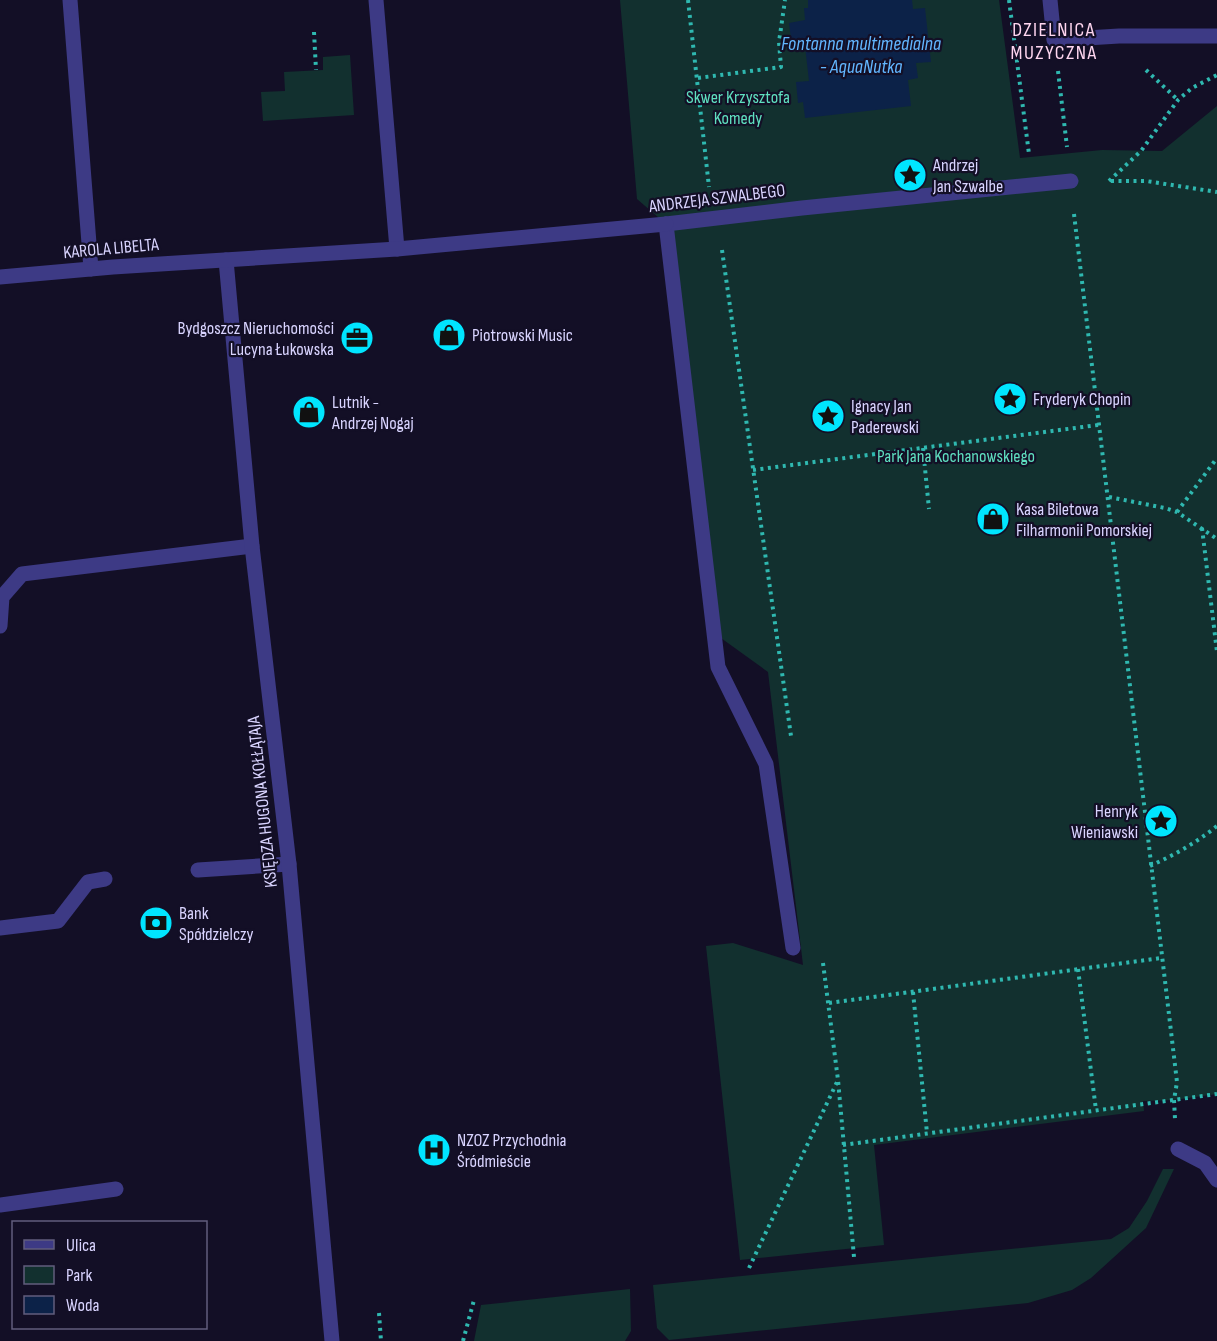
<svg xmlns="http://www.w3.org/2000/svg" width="1217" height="1341" font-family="'Sofia Sans Condensed',sans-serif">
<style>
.green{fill:#12302f}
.water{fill:#0c2248}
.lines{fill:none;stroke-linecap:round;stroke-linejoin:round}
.path{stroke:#2fb8b0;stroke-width:4;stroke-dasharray:3 4.5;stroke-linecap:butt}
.service{stroke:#3d3a85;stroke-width:15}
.pedestrian{stroke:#3d3a85;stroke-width:15}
.minor{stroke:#3d3a85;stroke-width:15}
.labels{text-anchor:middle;stroke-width:4.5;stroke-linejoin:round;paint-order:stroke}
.park-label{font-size:18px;fill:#5fe0c0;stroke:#130f26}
.poi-label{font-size:18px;fill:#d9d4ff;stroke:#130f26;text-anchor:start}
.street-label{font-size:18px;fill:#d9d4ff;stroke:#130f26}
.neighbourhood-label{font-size:20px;letter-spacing:1.5px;fill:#ffd6f0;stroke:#130f26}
.water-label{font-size:20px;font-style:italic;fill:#62b6ff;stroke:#130f26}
</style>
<rect width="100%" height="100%" fill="#130f26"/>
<!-- green -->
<g class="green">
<polygon points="620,0 999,0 1020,158 1102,150 1162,151 1217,106 1217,1094 1174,1100 1143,1101 1144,1111 874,1145 884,1245 740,1260 706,946 733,943 803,965 768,672 714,633 666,224 637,199"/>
<polygon points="350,55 354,115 263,121 261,92 285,91 284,72 323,70 323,57"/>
<polygon points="1163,1169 1174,1169 1146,1228 1091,1278 1072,1290 1028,1303 669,1340 657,1328 653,1285 1111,1239 1129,1228 1147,1201"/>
<polygon points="630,1289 631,1331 625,1341 474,1341 481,1305"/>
</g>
<!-- water -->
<polygon class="water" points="808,0 912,0 913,9 925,8 931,62 916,63 918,78 908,80 911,106 805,118 803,102 798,103 796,82 809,81 805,46 792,46 789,23 805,20 804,8 808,8"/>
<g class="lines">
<!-- path -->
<g class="path">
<polyline points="688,0 709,187"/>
<polyline points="1009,0 1029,154"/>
<polyline points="314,32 316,70"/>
<polyline points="1146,70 1178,100"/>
<polyline points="1058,71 1067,147"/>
<polyline points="698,78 781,67 779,42 785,0"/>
<polyline points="1109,181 1141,151 1178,100 1192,88 1217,75"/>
<polyline points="1111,181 1146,181 1217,192"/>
<polyline points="1074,214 1177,1082 1174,1100 1175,1119"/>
<polyline points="722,250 791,736"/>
<polyline points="923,448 929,509"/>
<polyline points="753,470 1098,425"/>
<polyline points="1109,497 1165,508 1177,512 1217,539"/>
<polyline points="1177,512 1217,458"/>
<polyline points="1202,528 1217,652"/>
<path d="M1150,866C1174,855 1196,843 1217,826"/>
<polyline points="823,963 838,1080 854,1257"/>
<polyline points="1078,969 1096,1110"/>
<polyline points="913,992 927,1133"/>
<polyline points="829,1003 1161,958"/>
<polyline points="843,1145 1217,1094"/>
<polyline points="749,1268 837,1082"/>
<polyline points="379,1313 381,1341"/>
<polyline points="463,1341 474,1300"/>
</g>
<!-- service -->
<g class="service">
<polyline points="70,0 91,269"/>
<polyline points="376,0 397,249"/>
<polyline points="666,224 718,667 766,764 793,948"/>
<polyline points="0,626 2,597 22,574 252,546"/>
<polyline points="198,870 289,864"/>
<polyline points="0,928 58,921 88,882 105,879"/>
<polyline points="1178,1149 1205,1163 1217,1180"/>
<polyline points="0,1205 116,1189"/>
</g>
<!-- pedestrian -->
<polyline class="pedestrian" points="666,224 802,208 1071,181"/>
<!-- minor -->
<g class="minor">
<polyline points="1050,0 1054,40 1119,36 1217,36"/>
<polyline points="226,260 252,546 289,864 332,1341"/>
<polyline points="0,277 113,267 397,249 666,224"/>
</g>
</g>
<!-- icons -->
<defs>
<symbol id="sight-disc" viewBox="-11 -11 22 22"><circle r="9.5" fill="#00e5ff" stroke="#130f26"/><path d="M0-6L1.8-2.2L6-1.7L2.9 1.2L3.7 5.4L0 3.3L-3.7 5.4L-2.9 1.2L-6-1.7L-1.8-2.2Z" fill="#111"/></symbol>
<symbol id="shop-disc" viewBox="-11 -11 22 22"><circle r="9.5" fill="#00e5ff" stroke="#130f26"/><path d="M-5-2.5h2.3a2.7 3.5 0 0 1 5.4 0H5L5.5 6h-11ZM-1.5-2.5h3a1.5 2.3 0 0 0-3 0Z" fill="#111"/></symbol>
<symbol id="office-disc" viewBox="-11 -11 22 22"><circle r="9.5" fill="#00e5ff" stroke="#130f26"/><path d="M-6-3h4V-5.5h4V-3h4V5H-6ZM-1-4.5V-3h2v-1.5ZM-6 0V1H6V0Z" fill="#111"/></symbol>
<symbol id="bank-disc" viewBox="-11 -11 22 22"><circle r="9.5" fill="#00e5ff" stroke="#130f26"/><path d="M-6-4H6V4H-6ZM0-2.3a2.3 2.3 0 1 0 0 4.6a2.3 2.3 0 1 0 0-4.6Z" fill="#111"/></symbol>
<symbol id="hospital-disc" viewBox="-11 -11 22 22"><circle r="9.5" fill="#00e5ff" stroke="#130f26"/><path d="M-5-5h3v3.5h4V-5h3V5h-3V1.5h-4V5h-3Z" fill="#111"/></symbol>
</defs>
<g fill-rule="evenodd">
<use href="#sight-disc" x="891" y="156" width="38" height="38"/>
<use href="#shop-disc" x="430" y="316" width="38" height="38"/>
<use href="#office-disc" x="338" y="319" width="38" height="38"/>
<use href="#sight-disc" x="991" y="380" width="38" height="38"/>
<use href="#shop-disc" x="290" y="393" width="38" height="38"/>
<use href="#sight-disc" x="809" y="397" width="38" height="38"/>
<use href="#shop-disc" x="974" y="500" width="38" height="38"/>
<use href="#sight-disc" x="1142" y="802" width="38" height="38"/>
<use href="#bank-disc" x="137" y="904" width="38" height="38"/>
<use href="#hospital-disc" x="415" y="1131" width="38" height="38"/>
</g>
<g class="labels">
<!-- park labels -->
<g class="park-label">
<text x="738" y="103">Skwer Krzysztofa<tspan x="738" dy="21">Komedy</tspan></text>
<text x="956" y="462">Park Jana Kochanowskiego</text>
</g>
<!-- poi labels -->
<g class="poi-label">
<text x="933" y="171">Andrzej<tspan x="933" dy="21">Jan Szwalbe</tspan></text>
<text x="334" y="334" text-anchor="end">Bydgoszcz Nieruchomości<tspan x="334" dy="21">Lucyna Łukowska</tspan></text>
<text x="472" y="341">Piotrowski Music</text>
<text x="1033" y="405">Fryderyk Chopin</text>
<text x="332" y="408">Lutnik -<tspan x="332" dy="21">Andrzej Nogaj</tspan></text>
<text x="851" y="412">Ignacy Jan<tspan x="851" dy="21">Paderewski</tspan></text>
<text x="1016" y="515">Kasa Biletowa<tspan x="1016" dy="21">Filharmonii Pomorskiej</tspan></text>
<text x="1138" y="817" text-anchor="end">Henryk<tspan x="1138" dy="21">Wieniawski</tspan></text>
<text x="179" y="919">Bank<tspan x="179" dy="21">Spółdzielczy</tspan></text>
<text x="457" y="1146">NZOZ Przychodnia<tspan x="457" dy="21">Śródmieście</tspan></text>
</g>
<!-- street labels -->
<g class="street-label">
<text transform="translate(717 198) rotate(-7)" y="6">ANDRZEJA SZWALBEGO</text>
<text transform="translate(111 248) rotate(-5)" y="6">KAROLA LIBELTA</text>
<text transform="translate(262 802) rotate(-96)" y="6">KSIĘDZA HUGONA KOŁŁĄTAJA</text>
</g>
<!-- neighbourhood labels -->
<g class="neighbourhood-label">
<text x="1054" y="36">DZIELNICA<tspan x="1054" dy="23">MUZYCZNA</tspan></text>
</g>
<!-- water labels -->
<g class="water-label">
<text x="861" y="50">Fontanna multimedialna<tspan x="861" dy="23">- AquaNutka</tspan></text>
</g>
</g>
<!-- legend -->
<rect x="12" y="1221" width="195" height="108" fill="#130f26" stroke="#625e7d" stroke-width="1.5"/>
<rect x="24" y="1240" width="30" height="9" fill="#3d3a85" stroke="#625e7d" stroke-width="1.5"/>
<text x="66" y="1251" font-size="18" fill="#d9d4ff">Ulica</text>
<rect x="24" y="1266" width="30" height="18" fill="#12302f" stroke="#625e7d" stroke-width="1.5"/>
<text x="66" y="1281" font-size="18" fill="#d9d4ff">Park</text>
<rect x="24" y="1296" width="30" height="18" fill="#0c2248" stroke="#625e7d" stroke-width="1.5"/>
<text x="66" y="1311" font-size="18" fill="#d9d4ff">Woda</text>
</svg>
